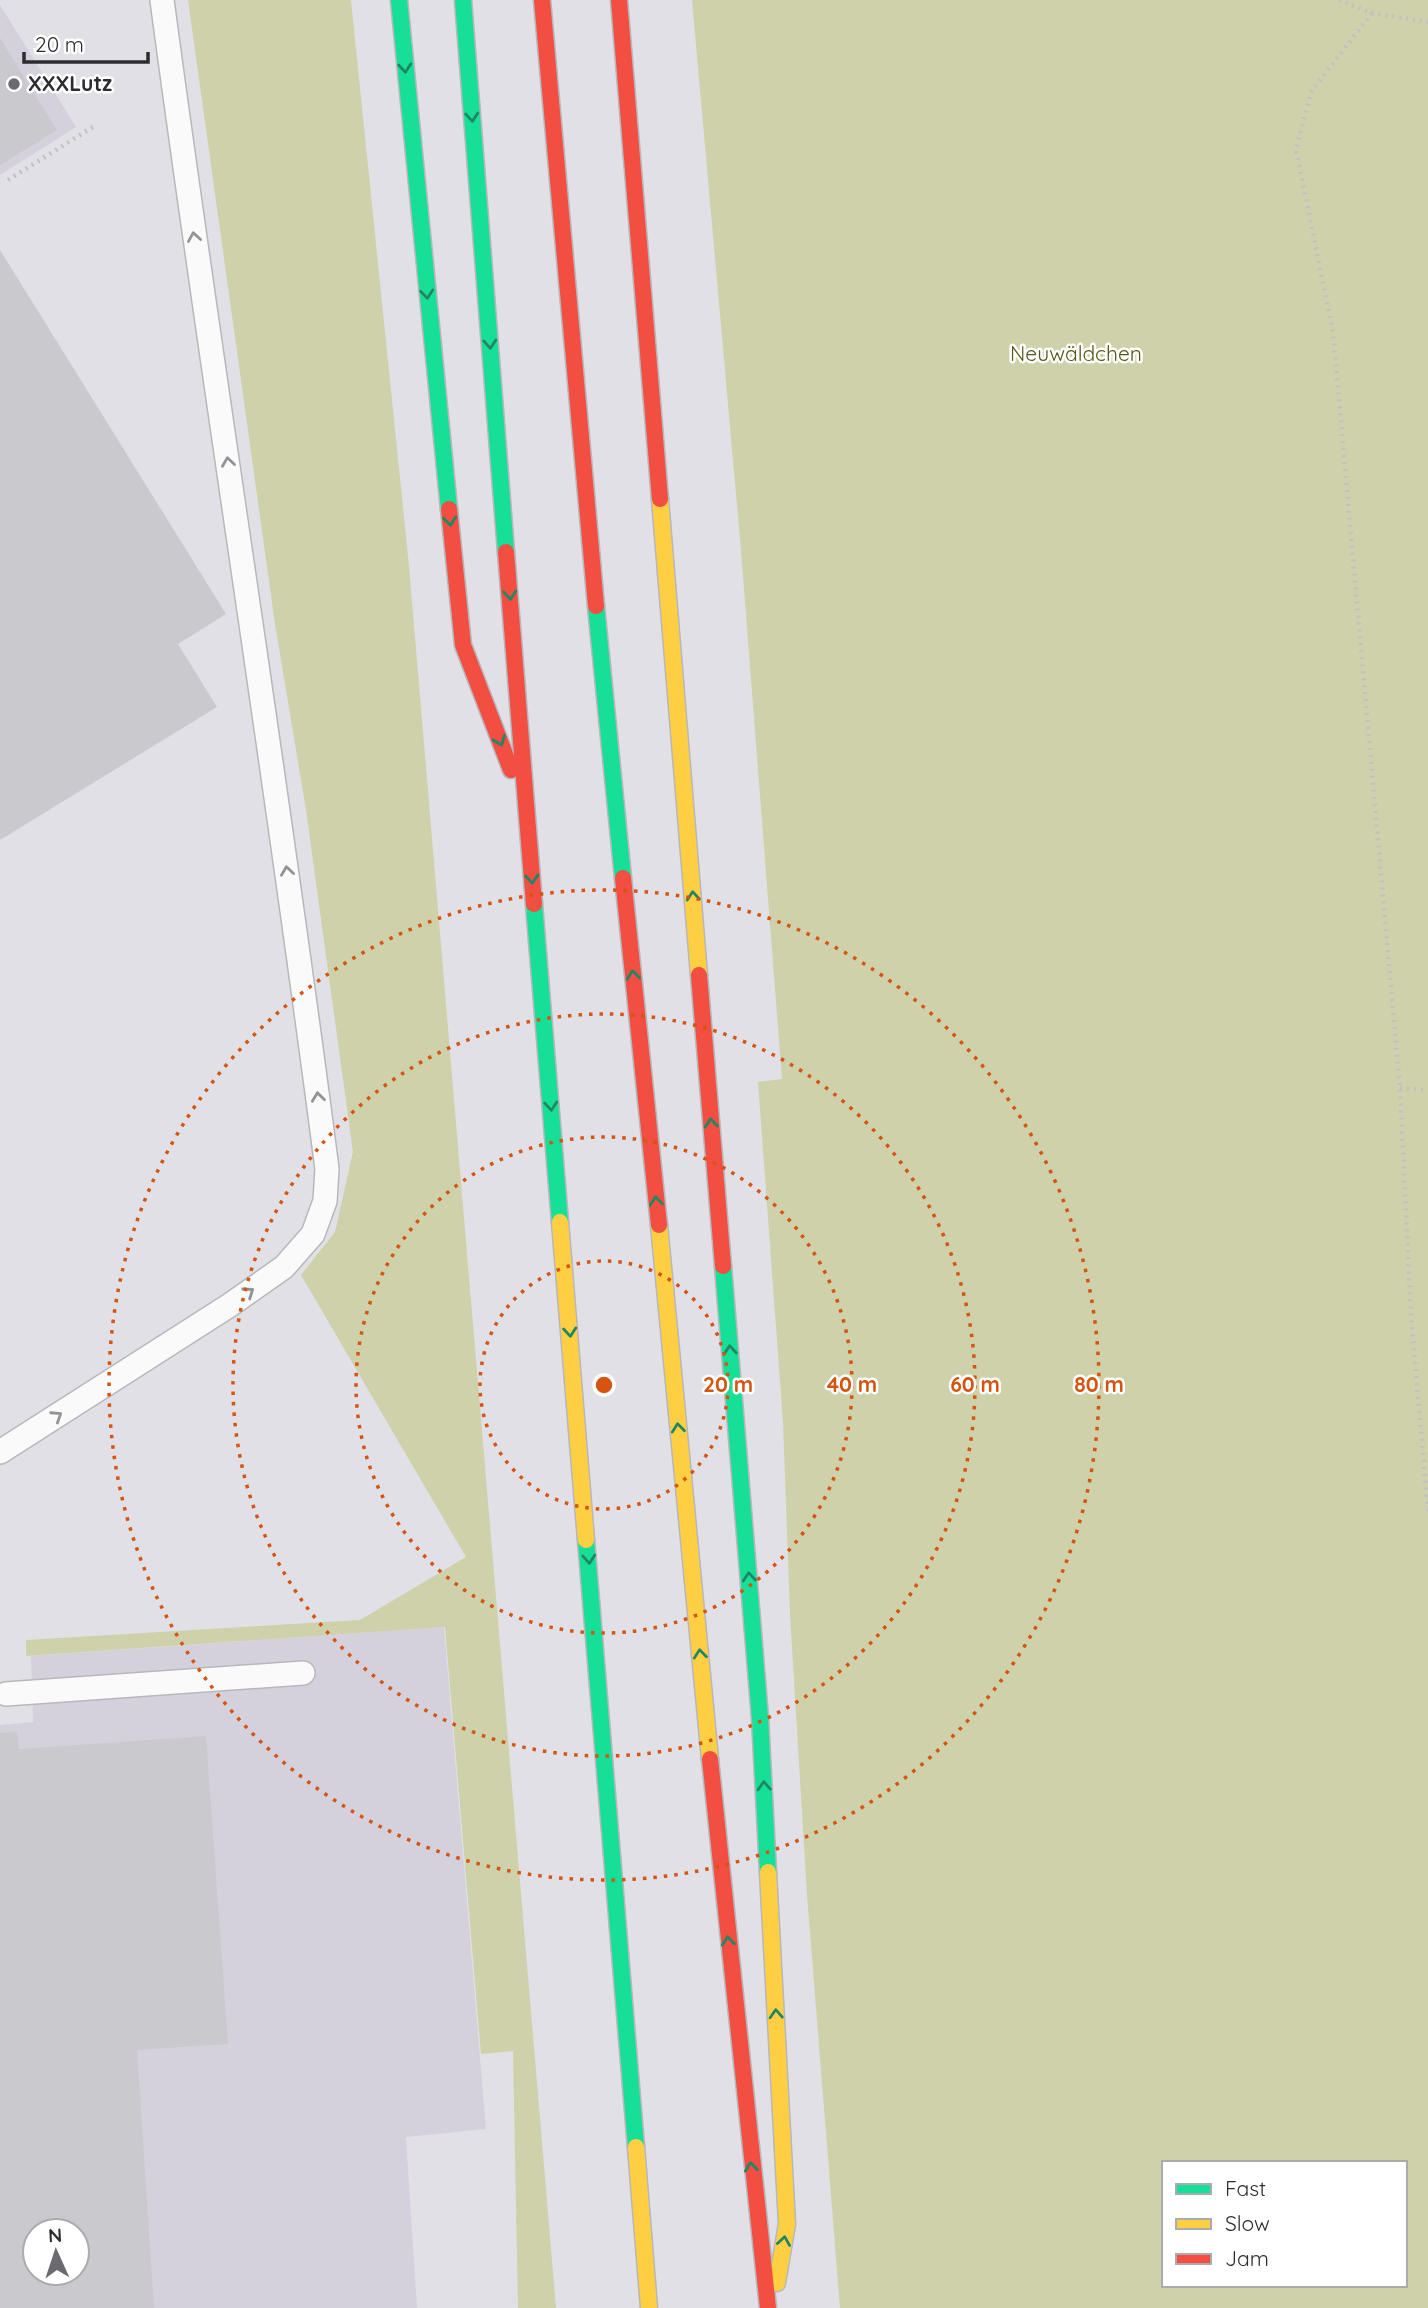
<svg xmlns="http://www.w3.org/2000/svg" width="1428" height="2308" font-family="Quicksand,sans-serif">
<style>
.built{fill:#d4d1dd;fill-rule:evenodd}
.green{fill:#ced1a9;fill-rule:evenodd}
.building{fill:#cac9ce;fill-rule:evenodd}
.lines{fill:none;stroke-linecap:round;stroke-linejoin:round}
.lane-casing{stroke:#b8b7bb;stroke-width:26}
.fast-casing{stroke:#b8b7bb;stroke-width:19}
.slow-casing{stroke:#b8b7bb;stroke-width:19}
.jam-casing{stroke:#b8b7bb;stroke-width:19}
.path{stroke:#c1c1c4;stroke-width:4.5;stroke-dasharray:2 5;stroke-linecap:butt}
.lane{stroke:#fafafb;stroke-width:23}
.fast{stroke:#16e098;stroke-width:16}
.slow{stroke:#ffcf43;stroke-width:16}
.jam{stroke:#f24e42;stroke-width:16}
.oneway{stroke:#218664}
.oneway2{stroke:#939295}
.ring{fill:none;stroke:#d55410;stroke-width:3.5;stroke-dasharray:3.5 7}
.poi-dot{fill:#6b6a6f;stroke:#fff;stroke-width:2.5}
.labels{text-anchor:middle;stroke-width:5;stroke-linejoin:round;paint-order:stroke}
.poi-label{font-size:21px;font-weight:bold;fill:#2c2b2f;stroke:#fff;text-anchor:start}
.park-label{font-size:21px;fill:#535715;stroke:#fff}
.centre{fill:#d55410;stroke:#fff;stroke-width:3.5}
.ring-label{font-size:21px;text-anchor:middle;font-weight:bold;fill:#d55410;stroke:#fff;stroke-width:5;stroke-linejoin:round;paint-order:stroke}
</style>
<rect width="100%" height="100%" fill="#e1e0e6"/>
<!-- built -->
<g class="built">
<polygon points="0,5 76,127 0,175"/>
<path d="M444,1627L486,2129L406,2137L417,2308H0V1725L33,1722L31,1656ZM35,2231H77V2273H35Z"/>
</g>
<!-- green -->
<g class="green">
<polygon points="188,0 351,0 409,566 556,2308 518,2308 513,2051 481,2054 445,1627 26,1656 26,1640 360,1620 466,1557 301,1275 335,1232 353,1152 306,810 275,624"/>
<path d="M692,0H1428V2308H840L807,1895L790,1614L783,1422L758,1082L782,1079L741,550ZM1164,2163H1405V2285H1164Z"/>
</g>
<!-- building -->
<g class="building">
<polygon points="0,38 57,130 0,165"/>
<polygon points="0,250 226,614 178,644 217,707 0,840"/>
<path d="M17,1732L19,1749L206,1736L228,2044L137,2050L154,2308H0V1733ZM35,2231H77V2273H35Z"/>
</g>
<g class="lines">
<defs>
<g id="lane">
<path d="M0,1452L230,1305L284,1267L313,1234L325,1201L327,1169C277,779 214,390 162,0"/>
<polyline points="6,1694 303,1673"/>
</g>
<g id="fast">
<polyline points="399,0 449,509"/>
<polyline points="463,0 506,552"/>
<polyline points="596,606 623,878"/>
<polyline points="534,904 560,1222"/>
<polyline points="723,1266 760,1718 768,1872"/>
<polyline points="586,1540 636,2147"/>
</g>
<g id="slow">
<polyline points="660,499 699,975"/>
<polyline points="560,1222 586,1540"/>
<polyline points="659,1225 710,1759"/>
<polyline points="768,1872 787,2224 777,2283"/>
<polyline points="636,2147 649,2308"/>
</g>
<g id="jam">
<polyline points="542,0 596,606"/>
<polyline points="619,0 660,499"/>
<polyline points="449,509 463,645 511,770"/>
<polyline points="506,552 534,904"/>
<polyline points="623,878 659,1225"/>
<polyline points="699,975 723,1266"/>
<polyline points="710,1759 768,2308"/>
</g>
</defs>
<!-- lane casing -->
<use href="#lane" class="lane-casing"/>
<!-- fast casing -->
<use href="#fast" class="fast-casing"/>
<!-- slow casing -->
<use href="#slow" class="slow-casing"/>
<!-- jam casing -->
<use href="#jam" class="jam-casing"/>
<!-- path -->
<g class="path">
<polyline points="1339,0 1372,13 1428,22"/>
<polyline points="1372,13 1311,92 1296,150 1333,332 1400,1088 1411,1316 1428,1511"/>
<polyline points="8,180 96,125"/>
<polyline points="1400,1088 1428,1090"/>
</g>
<!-- lane -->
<use href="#lane" class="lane"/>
<!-- fast -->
<use href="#fast" class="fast"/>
<!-- slow -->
<use href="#slow" class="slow"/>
<!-- jam -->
<use href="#jam" class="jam"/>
</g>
<!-- one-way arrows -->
<defs><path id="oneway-chevron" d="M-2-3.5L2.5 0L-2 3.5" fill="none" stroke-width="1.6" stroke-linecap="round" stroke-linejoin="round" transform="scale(1.75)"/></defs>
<g class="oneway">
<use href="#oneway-chevron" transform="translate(405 68) rotate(85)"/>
<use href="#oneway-chevron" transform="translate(472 117) rotate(86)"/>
<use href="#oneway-chevron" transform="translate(427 294) rotate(84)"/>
<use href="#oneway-chevron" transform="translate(490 344) rotate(86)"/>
<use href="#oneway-chevron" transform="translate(450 521) rotate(84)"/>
<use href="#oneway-chevron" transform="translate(510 595) rotate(86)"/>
<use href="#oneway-chevron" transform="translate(500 741) rotate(69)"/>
<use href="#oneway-chevron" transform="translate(532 879) rotate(85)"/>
<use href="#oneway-chevron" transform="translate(693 896) rotate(-95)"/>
<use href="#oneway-chevron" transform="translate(633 975) rotate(-96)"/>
<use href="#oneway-chevron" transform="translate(551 1106) rotate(85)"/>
<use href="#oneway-chevron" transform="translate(711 1123) rotate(-95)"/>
<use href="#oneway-chevron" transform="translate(656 1201) rotate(-96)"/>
<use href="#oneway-chevron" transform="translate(570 1332) rotate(85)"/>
<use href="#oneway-chevron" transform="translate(730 1350) rotate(-95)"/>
<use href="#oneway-chevron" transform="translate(678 1428) rotate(-96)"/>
<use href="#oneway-chevron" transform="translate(589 1559) rotate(86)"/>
<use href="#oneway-chevron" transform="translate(749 1577) rotate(-95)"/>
<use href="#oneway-chevron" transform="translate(700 1654) rotate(-96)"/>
<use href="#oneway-chevron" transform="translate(764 1786) rotate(-93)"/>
<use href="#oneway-chevron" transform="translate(728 1941) rotate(-96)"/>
<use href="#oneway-chevron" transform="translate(776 2014) rotate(-93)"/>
<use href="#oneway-chevron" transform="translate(751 2167) rotate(-96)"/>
<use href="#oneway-chevron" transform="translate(784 2241) rotate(-81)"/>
</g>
<g class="oneway2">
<use href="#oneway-chevron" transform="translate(194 237) rotate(-99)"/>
<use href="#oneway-chevron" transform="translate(228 462) rotate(-98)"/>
<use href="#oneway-chevron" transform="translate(287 871) rotate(-98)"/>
<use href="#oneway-chevron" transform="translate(318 1097) rotate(-97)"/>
<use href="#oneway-chevron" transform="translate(249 1292) rotate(-35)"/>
<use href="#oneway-chevron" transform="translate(57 1416) rotate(-33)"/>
</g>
<!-- distance rings -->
<g class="ring">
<circle cx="604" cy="1385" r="124"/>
<circle cx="604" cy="1385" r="248"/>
<circle cx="604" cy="1385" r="371"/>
<circle cx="604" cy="1385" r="495"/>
</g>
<!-- markers -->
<circle class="poi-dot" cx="14" cy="84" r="7"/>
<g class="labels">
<!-- poi labels -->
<g class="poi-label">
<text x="28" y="91">XXXLutz</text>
</g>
<!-- park labels -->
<g class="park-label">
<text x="1076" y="361">Neuwäldchen</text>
</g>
</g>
<circle cx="604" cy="1385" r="10" class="centre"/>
<g class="ring-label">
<text x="728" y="1392">20 m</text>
<text x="852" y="1392">40 m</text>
<text x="975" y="1392">60 m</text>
<text x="1099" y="1392">80 m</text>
</g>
<!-- legend -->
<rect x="1162" y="2161" width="245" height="126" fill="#ffffff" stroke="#abaaac" stroke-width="2"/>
<rect x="1176" y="2184" width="35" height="10" fill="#16e098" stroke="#abaaac" stroke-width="2"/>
<text x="1225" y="2196" font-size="21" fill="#2c2b2f">Fast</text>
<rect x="1176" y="2219" width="35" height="10" fill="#ffcf43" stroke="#abaaac" stroke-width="2"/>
<text x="1225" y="2231" font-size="21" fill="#2c2b2f">Slow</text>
<rect x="1176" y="2254" width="35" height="10" fill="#f24e42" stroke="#abaaac" stroke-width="2"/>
<text x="1225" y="2266" font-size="21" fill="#2c2b2f">Jam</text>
<!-- north arrow -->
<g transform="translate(56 2252) rotate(357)"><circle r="33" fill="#ffffff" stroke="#abaaac" stroke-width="2"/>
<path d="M0-5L12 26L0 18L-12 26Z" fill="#6b6a6f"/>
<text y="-10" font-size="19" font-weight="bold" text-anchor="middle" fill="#2c2b2f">N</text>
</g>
<!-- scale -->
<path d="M24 52v10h124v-10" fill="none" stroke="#2c2b2f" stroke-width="3.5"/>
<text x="35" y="52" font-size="21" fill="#2c2b2f" stroke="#ffffff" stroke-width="5" paint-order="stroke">20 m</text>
</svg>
